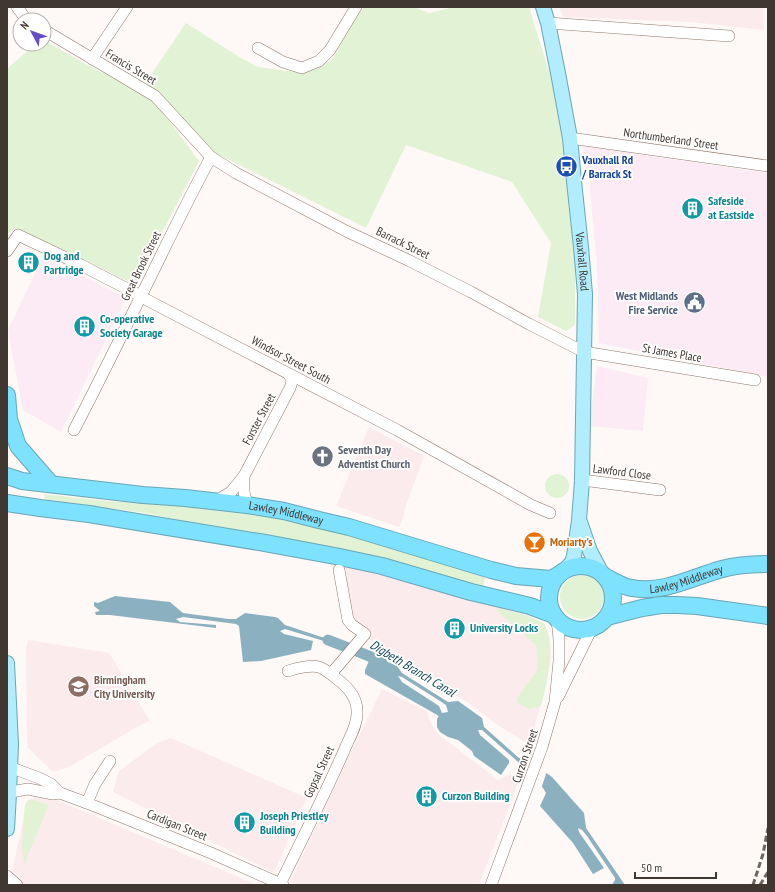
<svg xmlns="http://www.w3.org/2000/svg" width="775" height="892" font-family="'PT Sans Narrow',sans-serif">
<style>
.commercial{fill:#fceaf4}
.education{fill:#fcebed}
.green{fill:#e2f2d5}
.water{fill:#8bb0bf;fill-rule:evenodd}
.pier{fill:#fef9f6}
.lines{fill:none;stroke-linecap:round;stroke-linejoin:round}
.canal{stroke:#8bb0bf;stroke-width:11}
.minor-casing{stroke:#8f776b;stroke-width:12}
.major-casing{stroke:#69a6b6;stroke-width:16}
.highway-casing{stroke:#69a6b6;stroke-width:18}
.minor{stroke:#fff;stroke-width:11}
.major{stroke:#b2edfe;stroke-width:14}
.highway{stroke:#7ee1fd;stroke-width:16}
.rail{stroke:#6e6560;stroke-width:3;stroke-dasharray:6 3;stroke-linecap:butt}
.labels{text-anchor:middle;stroke-width:3.5;stroke-linejoin:round;paint-order:stroke}
.street-label{font-size:12px;fill:#413731;stroke:#fff}
.transit-label{font-size:12px;font-weight:bold;fill:#164399;stroke:#fff;text-anchor:start}
.culture-label{font-size:12px;font-weight:bold;fill:#0d838f;stroke:#fff;text-anchor:start}
.service-label{font-size:12px;font-weight:bold;fill:#4e5e75;stroke:#fff;text-anchor:end}
.worship-label{font-size:12px;font-weight:bold;fill:#5b616d;stroke:#fff;text-anchor:start}
.food-label{font-size:12px;font-weight:bold;fill:#c56008;stroke:#fff;text-anchor:start}
.education-label{font-size:12px;font-weight:bold;fill:#785e54;stroke:#fff;text-anchor:start}
.water-label{font-size:13px;font-style:italic;fill:#184c5d;stroke:#fff}
</style>
<rect width="100%" height="100%" fill="#fef9f6"/>
<!-- commercial -->
<g class="commercial">
<polygon points="582,146 768,173 768,377 599,343 597,264 589,180"/>
<polygon points="43,257 79,274 126,298 61,432 23,410 21,400 8,330"/>
<polygon points="597,366 648,378 643,431 589,426"/>
</g>
<!-- education -->
<g class="education">
<polygon points="559,7 763,7 764,30 691,22 563,17"/>
<polygon points="369,427 424,456 405,508 403,518 399,527 336,506"/>
<polygon points="343,565 529,616 544,623 550,640 551,657 544,693 536,721 531,746 496,724 470,704 417,672 391,657 387,650 358,633 349,617"/>
<polygon points="28,640 109,653 150,721 137,727 69,767 53,772 27,747 26,648"/>
<polygon points="382,689 427,711 430,721 437,733 498,780 506,776 510,775 521,776 479,885 298,885 290,882 345,765"/>
<polygon points="171,738 307,798 274,873 113,792 119,771 157,743"/>
<polygon points="36,791 257,885 24,885 12,870 23,823"/>
</g>
<!-- green -->
<g class="green">
<polygon points="364,7 413,7 430,13 454,7 529,7 551,78 570,180 575,245 575,325 566,331 538,317 551,243 512,182 406,145 366,228 209,150 146,82 186,23 241,58 258,67 302,73 332,60 353,22"/>
<polygon points="44,40 89,66 152,98 199,161 135,285 77,256 15,228 7,234 7,69 35,44 44,44"/>
<circle cx="557" cy="486" r="12"/>
<polygon points="44,494 106,501 200,506 262,515 317,527 396,548 485,578 483,588 223,529 145,513 45,499"/>
<circle cx="582" cy="597" r="22"/>
<path d="M496,608L529,616L544,623C546,628 548,633 549,638C553,658 546,687 541,706L529,709L518,703L517,698L538,669L536,645L497,611Z"/>
<polygon points="31,799 49,805 24,864 22,847 24,813 25,805 27,801"/>
</g>
<!-- water -->
<g class="water">
<polygon points="115,596 170,602 183,613 190,614 229,619 236,619 245,613 275,617 278,618 285,625 343,644 339,647 327,642 285,629 280,631 284,634 313,641 311,650 261,661 243,662 239,626 236,624 183,617 176,619 180,622 216,625 216,628 110,615 96,615 95,612 100,611 94,606 94,602 98,603"/>
<path d="M372,655L397,666L402,673L448,702L458,701L482,718L484,727L519,758L527,759L552,777L584,813L586,828L625,885H612L615,880V878L587,836L582,830L578,828L579,832L604,868L593,874L573,843L540,806L546,793L543,788L522,767L517,761L482,730H478L480,735L509,760V763L501,775L474,756L472,751L458,740L448,737L440,732L437,727V719L439,716L365,674V670L369,661L367,658ZM398,676L402,677L440,701L446,705L448,712L442,713L439,706L402,682Z"/>
</g>
<!-- pier -->
<polygon class="pier" points="528,758 547,771 541,789 523,771"/>
<g class="lines">
<!-- canal -->
<polyline class="canal" points="328,640 369,656 382,663"/>
<defs>
<g id="minor">
<polyline points="17,7 25,18 28,20"/>
<polyline points="548,23 729,36"/>
<polyline points="44,30 155,96 211,157 236,173 346,231 410,261 471,292 529,324 584,352 755,380"/>
<polyline points="258,48 283,62 302,68 319,61 330,50 356,7"/>
<polyline points="92,59 127,7"/>
<polyline points="570,138 768,166"/>
<polyline points="7,251 18,235 81,265 141,296 147,300 397,430 531,505 550,513"/>
<path d="M74,430C97,386 119,341 141,296C164,250 186,203 211,157"/>
<polyline points="244,476 244,492 247,505"/>
<polyline points="582,481 590,481 660,490"/>
<path d="M216,501L231,492L244,476L290,388C292,383 293,379 289,375"/>
<polyline points="331,674 365,634 352,625 348,620 339,570"/>
<polyline points="558,697 592,628"/>
<polyline points="7,766 39,778 51,784 60,793 87,803 211,853 283,885"/>
<polyline points="9,794 16,791 28,789 53,794 60,793"/>
<polyline points="87,803 95,784 110,761"/>
<polyline points="7,876 17,885"/>
<path d="M280,884C302,840 324,796 344,751C348,740 357,727 357,714C358,699 348,687 337,679C331,674 325,669 319,667C311,665 296,668 288,671"/>
<polyline points="491,885 542,747 555,702 559,661 559,639 557,619"/>
</g>
<g id="major">
<path id="s1" d="M543,7L548,23L558,73L570,138L574,181L581,247L585,294L582,481L579,520L574,556L572,562L566,569"/>
<polyline points="580,522 590,551 601,572"/>
<polyline points="7,663 11,744 9,794 7,829"/>
</g>
<g id="highway">
<polyline points="7,395 9,419 18,446 51,484"/>
<path id="s2" d="M7,476L22,481L143,495L185,498L247,505L284,511L319,520L349,527L491,570L516,576L551,579L558,575"/>
<polyline points="7,503 40,508 89,514 265,543 335,556 382,566 471,592 530,606 554,615"/>
<circle cx="581" cy="598" r="32"/>
<path id="s3" d="M606,577C614,581 623,587 632,588C663,594 693,577 722,569C737,565 753,564 768,564"/>
<polyline points="607,617 642,608 661,605 677,605 697,606 768,616"/>
</g>
</defs>
<!-- minor casing -->
<use href="#minor" class="minor-casing"/>
<!-- major casing -->
<use href="#major" class="major-casing"/>
<!-- highway casing -->
<use href="#highway" class="highway-casing"/>
<!-- minor -->
<use href="#minor" class="minor"/>
<!-- major -->
<use href="#major" class="major"/>
<!-- highway -->
<use href="#highway" class="highway"/>
<!-- rail -->
<g class="rail">
<polyline points="753,885 763,854 768,828"/>
<polyline points="760,885 768,872"/>
</g>
</g>
<!-- icons -->
<defs>
<symbol id="bus-disc" viewBox="-11 -11 22 22"><circle r="9.5" fill="#1a4fb4" stroke="#fff"/><path d="M-5-6H5V4H4V6H2V4H-2V6H-4V4H-5ZM-3.5-4V0h7V-4ZM-3.5 1.2v1.5H-2V1.2ZM2 1.2v1.5H3.5V1.2Z" fill="#fff"/></symbol>
<symbol id="building-disc" viewBox="-11 -11 22 22"><circle r="9.5" fill="#0f9aa8" stroke="#fff"/><path d="M-4-6H4V6H1V3H-1V6H-4ZM-2.5-4.3h1.7v1.8h-1.7ZM.8-4.3h1.7v1.8H.8ZM-2.5-1h1.7V.8h-1.7ZM.8-1h1.7V.8H.8Z" fill="#fff"/></symbol>
<symbol id="civic-disc" viewBox="-11 -11 22 22"><circle r="9.5" fill="#5c6f8a" stroke="#fff"/><path d="M-.6-6.5H3V-4.5H.6V-3L4-1V1h2V6H-6V1h2V-1L-.6-3ZM-1.2 2.5V6h2.4V2.5Z" fill="#fff"/></symbol>
<symbol id="church-disc" viewBox="-11 -11 22 22"><circle r="9.5" fill="#6b7280" stroke="#fff"/><path d="M-1.2-6h2.4v3.5h3.3v2.4h-3.3V6h-2.4V-.1h-3.3v-2.4h3.3Z" fill="#fff"/></symbol>
<symbol id="bar-disc" viewBox="-11 -11 22 22"><circle r="9.5" fill="#e8710a" stroke="#fff"/><path d="M-6-5H6L.8 .8V4.5H3.5V6h-7V4.5H-.8V.8Z" fill="#fff"/></symbol>
<symbol id="university-disc" viewBox="-11 -11 22 22"><circle r="9.5" fill="#8d6e63" stroke="#fff"/><path d="M0-5L7-2L0 1L-7-2ZM-4 1L0 2.5L4 1V4Q0 6-4 4Z" fill="#fff"/></symbol>
</defs>
<g fill-rule="evenodd">
<use href="#bus-disc" x="554" y="154" width="25" height="25"/>
<use href="#building-disc" x="680" y="196" width="25" height="25"/>
<use href="#building-disc" x="16" y="250" width="25" height="25"/>
<use href="#civic-disc" x="682" y="290" width="25" height="25"/>
<use href="#building-disc" x="72" y="314" width="25" height="25"/>
<use href="#church-disc" x="310" y="444" width="25" height="25"/>
<use href="#bar-disc" x="522" y="530" width="25" height="25"/>
<use href="#building-disc" x="442" y="616" width="25" height="25"/>
<use href="#university-disc" x="66" y="674" width="25" height="25"/>
<use href="#building-disc" x="414" y="784" width="25" height="25"/>
<use href="#building-disc" x="232" y="810" width="25" height="25"/>
</g>
<g class="labels">
<!-- street labels -->
<g class="street-label">
<text transform="translate(131 67) rotate(31)" y="4">Francis Street</text>
<text transform="translate(671 139) rotate(8)" y="4">Northumberland Street</text>
<text transform="translate(403 243) rotate(26)" y="4">Barrack Street</text>
<text dy="4" stroke="none"><textPath href="#s1" startOffset="258">Vauxhall Road</textPath></text>
<text transform="translate(141 266) rotate(-64)" y="4">Great Brook Street</text>
<text transform="translate(672 353) rotate(10)" y="4">St James Place</text>
<text transform="translate(291 360) rotate(28)" y="4">Windsor Street South</text>
<text transform="translate(259 419) rotate(-62)" y="4">Forster Street</text>
<text transform="translate(622 472) rotate(7)" y="4">Lawford Close</text>
<text dy="4" stroke="none"><textPath href="#s2" startOffset="282">Lawley Middleway</textPath></text>
<text dy="4" stroke="none"><textPath href="#s3" startOffset="84">Lawley Middleway</textPath></text>
<text transform="translate(525 756) rotate(-71)" y="4">Curzon Street</text>
<text transform="translate(319 772) rotate(-65)" y="4">Gopsal Street</text>
<text transform="translate(177 825) rotate(22)" y="4">Cardigan Street</text>
</g>
<!-- transit labels -->
<g class="transit-label">
<text x="582" y="164">Vauxhall Rd<tspan x="582" dy="14">/ Barrack St</tspan></text>
</g>
<!-- culture labels -->
<g class="culture-label">
<text x="708" y="205">Safeside<tspan x="708" dy="14">at Eastside</tspan></text>
<text x="44" y="260">Dog and<tspan x="44" dy="14">Partridge</tspan></text>
<text x="100" y="323">Co-operative<tspan x="100" dy="14">Society Garage</tspan></text>
<text x="470" y="632">University Locks</text>
<text x="442" y="800">Curzon Building</text>
<text x="260" y="820">Joseph Priestley<tspan x="260" dy="14">Building</tspan></text>
</g>
<!-- service labels -->
<g class="service-label">
<text x="678" y="300">West Midlands<tspan x="678" dy="14">Fire Service</tspan></text>
</g>
<!-- worship labels -->
<g class="worship-label">
<text x="338" y="454">Seventh Day<tspan x="338" dy="14">Adventist Church</tspan></text>
</g>
<!-- food labels -->
<g class="food-label">
<text x="550" y="546">Moriarty's</text>
</g>
<!-- education labels -->
<g class="education-label">
<text x="94" y="684">Birmingham<tspan x="94" dy="14">City University</tspan></text>
</g>
<!-- water labels -->
<g class="water-label">
<text transform="translate(413 668) rotate(31)" y="5">Digbeth Branch Canal</text>
</g>
</g>
<!-- border -->
<rect width="775" height="892" fill="none" stroke="#413731" stroke-width="16"/>
<!-- north arrow -->
<g transform="translate(32 32) rotate(311)"><circle r="19" fill="#ffffff" stroke="#b3afad"/>
<path d="M0-3L7 15L0 10L-7 15Z" fill="#644dc6"/>
<text y="-6" font-size="11" font-weight="bold" text-anchor="middle" fill="#413731">N</text>
</g>
<!-- scale -->
<path d="M635 872v6h81v-6" fill="none" stroke="#413731" stroke-width="2"/>
<text x="641" y="872" font-size="12" fill="#413731" stroke="#ffffff" stroke-width="3" paint-order="stroke">50 m</text>
</svg>
